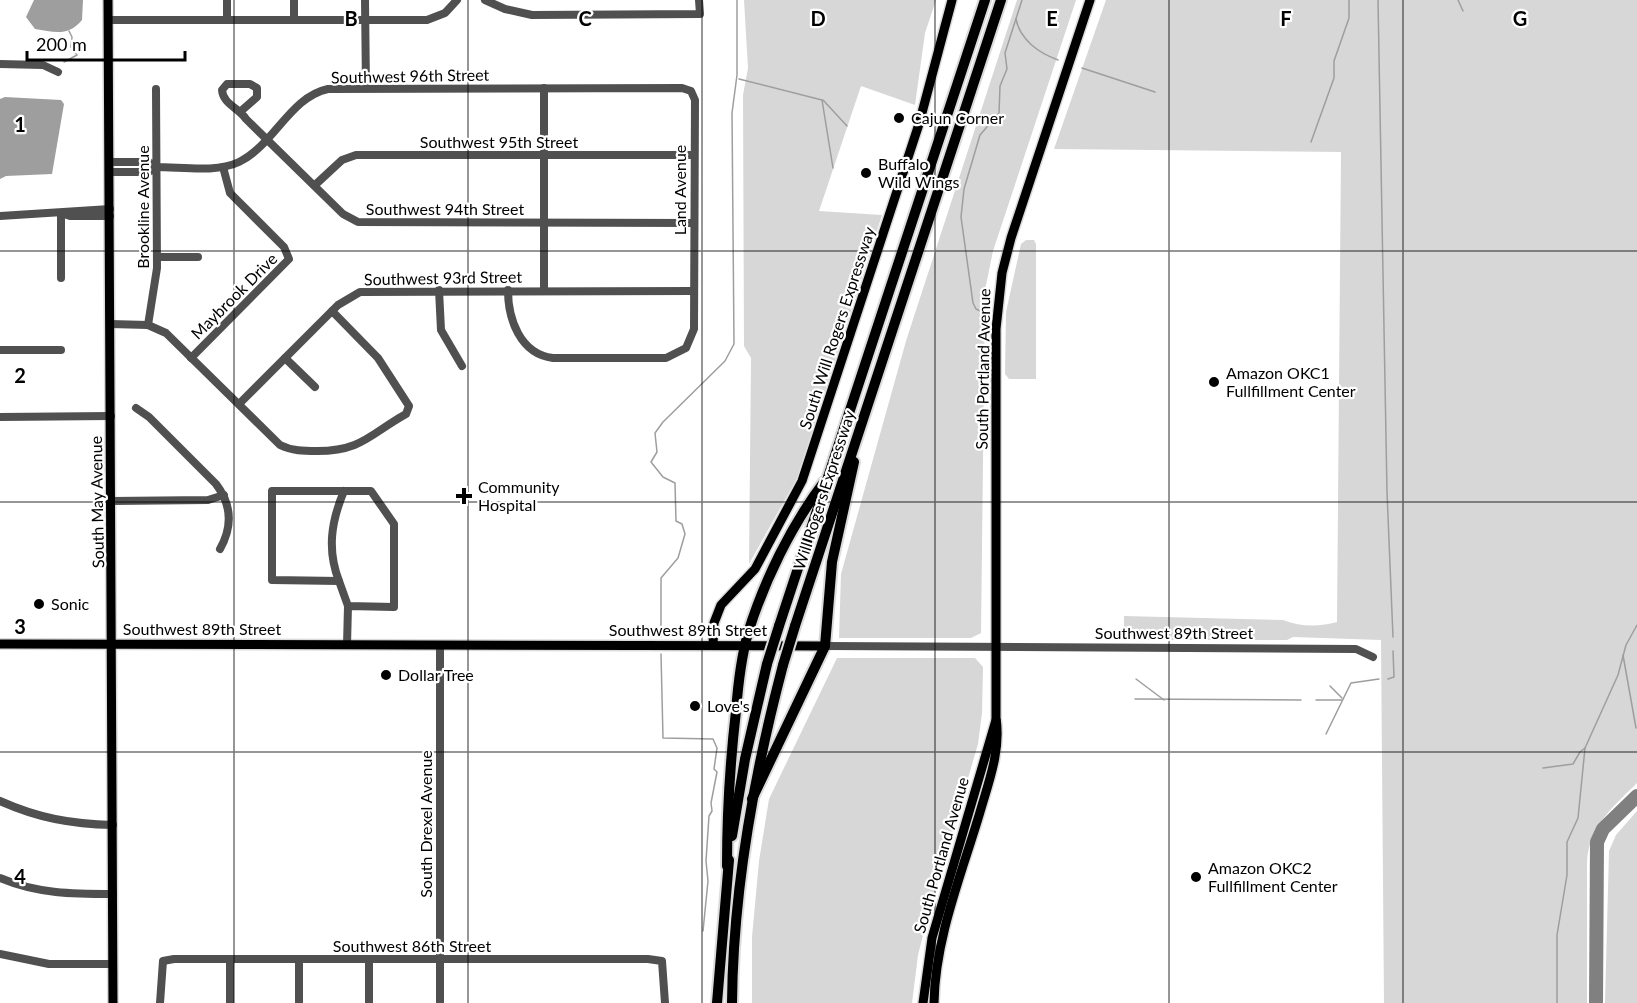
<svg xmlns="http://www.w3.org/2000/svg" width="1637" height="1003" font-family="Lato,sans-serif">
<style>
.green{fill:#d7d7d7}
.water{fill:#9e9e9e}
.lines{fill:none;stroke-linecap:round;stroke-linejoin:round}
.stream{stroke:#9e9e9e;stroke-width:1.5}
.taxiway{stroke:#808080;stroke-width:14}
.major-casing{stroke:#dbdbdb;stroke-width:12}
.highway-casing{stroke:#dbdbdb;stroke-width:14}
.minor{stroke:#505050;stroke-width:8}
.major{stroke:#000;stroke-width:9}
.highway{stroke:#000;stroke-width:10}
.highway-bridge-casing{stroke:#dbdbdb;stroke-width:14;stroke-linecap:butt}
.highway-bridge{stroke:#000;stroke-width:10}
.grid{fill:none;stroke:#000;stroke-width:1.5;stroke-opacity:0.55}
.poi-dot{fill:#000;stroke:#fff;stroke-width:2}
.labels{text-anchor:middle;stroke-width:4.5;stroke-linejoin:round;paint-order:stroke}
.street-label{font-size:16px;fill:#000;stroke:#fff}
.poi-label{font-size:16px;fill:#000;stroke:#fff;text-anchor:start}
.grid-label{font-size:20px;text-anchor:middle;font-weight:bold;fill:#000;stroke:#fff;stroke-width:4.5;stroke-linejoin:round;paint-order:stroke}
</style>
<rect width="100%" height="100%" fill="#fff"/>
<!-- green -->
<g class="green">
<polygon points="744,0 936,0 925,33 915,105 861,86 819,211 882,215 797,478 749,564 751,358 744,346 743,95 748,68"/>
<polygon points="1017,0 1076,0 993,251 985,290 981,633 971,638 839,638 841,574 906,341"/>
<path d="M1106,0H1637V783C1613,807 1589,826 1587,862V1003H1384L1381,640L1293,637L1287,640H1138L1128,637L1124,633V616L1283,620C1301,627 1319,627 1337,622L1341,152L1054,149Z"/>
<polygon points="1026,240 1034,240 1036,244 1036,379 1009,379 1005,374 1006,312 1021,244"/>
<polygon points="837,658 975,658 983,667 982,713 978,744 927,919 918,955 912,1003 752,1003 752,937 759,861 769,799"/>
<polygon points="1637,811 1637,1003 1605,1003 1609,851 1616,835"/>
</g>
<!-- water -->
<g class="water">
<path d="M34,0H83L82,20C68,37 54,32 35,29L26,17Z"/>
<polygon points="5,97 61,100 64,104 52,174 6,176 0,179 0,99"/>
</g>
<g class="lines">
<!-- stream -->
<g class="stream">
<polyline points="1378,0 1387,492 1393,637"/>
<polyline points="1458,0 1463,11"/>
<path d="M1016,19C1020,40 1039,53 1058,60"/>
<polyline points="64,62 77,55 71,47 72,37 69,31"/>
<polyline points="1082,68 1155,92"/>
<polyline points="739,79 822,100 833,168"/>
<polyline points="823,100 847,126"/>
<polyline points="1311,142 1334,78 1334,61 1349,18 1349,0"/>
<polyline points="985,313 976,309 973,303 961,217 964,189 980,135 999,113 1000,86 1007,69 1005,53 1022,0"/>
<polyline points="661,637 661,578 678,558 685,534 682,524 676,521 675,483 663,477 651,462 657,452 655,433 663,422 725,361 734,344 732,113 737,75 737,0"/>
<polyline points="661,654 663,738 713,739 717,748 714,769 717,772 711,803 712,811 709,816 706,861 708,881 703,931"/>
<polyline points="1623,655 1636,728"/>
<polyline points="1136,679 1164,700"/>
<polyline points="1388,679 1394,677 1393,651"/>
<polyline points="1330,686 1342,698"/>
<polyline points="1135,699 1301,700"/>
<polyline points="1316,700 1342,700"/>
<polyline points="1326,734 1351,683 1379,679"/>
<polyline points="1543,768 1573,764 1580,752 1585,748 1618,675 1626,645 1637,625"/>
<polyline points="1557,1003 1557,935 1567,875 1567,842 1578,818 1585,748"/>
</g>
<!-- taxiway -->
<polyline class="taxiway" points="1596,1003 1597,842 1603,829 1637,796"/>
<defs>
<g id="major">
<polyline points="108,0 113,1003"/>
<polyline points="0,644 825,646"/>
<polyline points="713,645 714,623 721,605 755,569 802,481 919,124 952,0"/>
<polyline points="923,1003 932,938 996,720"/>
<path d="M934,1003C935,938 962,873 980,812C989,781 1001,750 996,718V329L1002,273L1011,238L1090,0"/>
</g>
<g id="highway">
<polyline points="779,626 985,0"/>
<polyline points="795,626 1001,0"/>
<polyline points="752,799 825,646 832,562 854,462"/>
<polyline points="732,836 745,759 767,664"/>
<path d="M727,866C727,814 730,763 736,711C738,685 741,658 748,633C764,581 791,526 824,482"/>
<polyline points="717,1003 729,860"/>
<path d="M732,1003C733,888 754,775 783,665"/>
</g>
</defs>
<!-- major casing -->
<use href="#major" class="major-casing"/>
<!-- highway casing -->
<use href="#highway" class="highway-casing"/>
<!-- minor -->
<g class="minor">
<polyline points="227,0 227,20"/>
<polyline points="294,0 294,20"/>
<polyline points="365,0 366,88"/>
<polyline points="485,0 505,9 532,15 700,14 699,0"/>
<polyline points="108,20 427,20 445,13 457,0"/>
<polyline points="0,64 43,65 58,72"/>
<path d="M241,111L257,97V88L250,84H227L222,90C223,104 239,108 246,119L343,214L358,222L693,223"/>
<path d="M109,162H149L156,167C182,167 216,173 239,162C274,145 290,97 328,89L682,88L691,91L695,100L694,329L686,348L666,358H553C520,354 508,319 508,290"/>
<polyline points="109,172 149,172 156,167"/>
<polyline points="315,185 342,160 356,155 694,155"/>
<polyline points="61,213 61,278"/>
<polyline points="61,213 70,216 110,216"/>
<polyline points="0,216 110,209"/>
<polyline points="157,257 198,257"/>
<polyline points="439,290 441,330 462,366"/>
<polyline points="544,290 544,88"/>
<path d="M110,324L148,325L166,333L280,445C292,451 304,451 317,451C362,451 370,434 406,414L409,406L378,358L332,311"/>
<polyline points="148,325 157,268 156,89"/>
<polyline points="0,350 61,350"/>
<polyline points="191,358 289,259 284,247 230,193 223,167"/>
<polyline points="285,358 315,387"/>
<polyline points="239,404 338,305 360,292 693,291"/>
<path d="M136,408L149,417L216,484C232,505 233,526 220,549"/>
<polyline points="0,417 111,416"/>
<polyline points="112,501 208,500 224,495"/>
<path d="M339,581C327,550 331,522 344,491"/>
<polyline points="347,645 348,606 339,581 272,580 272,491 371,491 394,524 394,607 348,606"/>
<polyline points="440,645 440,1003"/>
<polyline points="825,646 1356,649 1373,657"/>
<path d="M0,801C38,818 71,824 113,825"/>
<path d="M0,878C37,894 74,894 113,894"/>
<polyline points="0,954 49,964 113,964"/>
<polyline points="299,959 299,1003"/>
<polyline points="369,959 369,1003"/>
<polyline points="160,1003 163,961 174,959 648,959 662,961 665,1003"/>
<polyline points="230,1003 230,959"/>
</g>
<!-- major -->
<use href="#major" class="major"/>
<!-- highway -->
<use href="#highway" class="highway"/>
<defs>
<g id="highway-bridge">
<polyline points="767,664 779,626"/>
<polyline points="783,665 795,626"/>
</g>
</defs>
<!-- highway-bridge casing -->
<use href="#highway-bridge" class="highway-bridge-casing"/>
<!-- highway-bridge -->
<use href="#highway-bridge" class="highway-bridge"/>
</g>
<!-- grid -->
<path class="grid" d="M234,0V1003M468,0V1003M702,0V1003M935,0V1003M1169,0V1003M1403,0V1003M0,251H1637M0,502H1637M0,752H1637"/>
<!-- markers -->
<g class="poi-dot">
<circle cx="899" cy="118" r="6"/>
<circle cx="866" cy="173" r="6"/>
<circle cx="1214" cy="382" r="6"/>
<path d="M461 487h6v6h6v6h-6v6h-6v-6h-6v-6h6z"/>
<circle cx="39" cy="604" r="6"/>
<circle cx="386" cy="675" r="6"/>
<circle cx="695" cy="706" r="6"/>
<circle cx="1196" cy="877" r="6"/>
</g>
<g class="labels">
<!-- street labels -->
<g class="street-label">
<text transform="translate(410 76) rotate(-1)" y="6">Southwest 96th Street</text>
<text x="499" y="148">Southwest 95th Street</text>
<text transform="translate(680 190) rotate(-90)" y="6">Land Avenue</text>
<text transform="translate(143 207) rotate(-90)" y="6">Brookline Avenue</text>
<text x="445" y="215">Southwest 94th Street</text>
<text transform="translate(443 278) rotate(-1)" y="6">Southwest 93rd Street</text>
<text transform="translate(234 296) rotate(-45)" y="6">Maybrook Drive</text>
<text transform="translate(837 328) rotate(-72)" y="6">South Will Rogers Expressway</text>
<text transform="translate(983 369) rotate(-89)" y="6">South Portland Avenue</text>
<text transform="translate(824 490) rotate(-72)" y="6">Will Rogers Expressway</text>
<text transform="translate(97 502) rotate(-91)" y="6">South May Avenue</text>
<text x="202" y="635">Southwest 89th Street</text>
<text x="688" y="636">Southwest 89th Street</text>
<text x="1174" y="639">Southwest 89th Street</text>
<text transform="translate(426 824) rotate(-90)" y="6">South Drexel Avenue</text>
<text transform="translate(941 855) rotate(-74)" y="6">South Portland Avenue</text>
<text x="412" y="952">Southwest 86th Street</text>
</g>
<!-- poi labels -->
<g class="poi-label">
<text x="911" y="124">Cajun Corner</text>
<text x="878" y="170">Buffalo<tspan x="878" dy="18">Wild Wings</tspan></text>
<text x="1226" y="379">Amazon OKC1<tspan x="1226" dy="18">Fullfillment Center</tspan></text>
<text x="478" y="493">Community<tspan x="478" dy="18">Hospital</tspan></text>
<text x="51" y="610">Sonic</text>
<text x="398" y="681">Dollar Tree</text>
<text x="707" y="712">Love's</text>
<text x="1208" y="874">Amazon OKC2<tspan x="1208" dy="18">Fullfillment Center</tspan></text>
</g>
</g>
<g class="grid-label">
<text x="351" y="26">B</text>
<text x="585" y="26">C</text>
<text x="818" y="26">D</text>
<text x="1052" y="26">E</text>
<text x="1286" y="26">F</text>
<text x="1520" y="26">G</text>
<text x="20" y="132">1</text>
<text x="20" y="383">2</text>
<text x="20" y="634">3</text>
<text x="20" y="884">4</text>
</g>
<!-- scale -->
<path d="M27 51v9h158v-9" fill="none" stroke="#000000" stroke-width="3"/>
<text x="36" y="51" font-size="18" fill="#000000" stroke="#ffffff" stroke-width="4.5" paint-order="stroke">200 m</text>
</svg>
